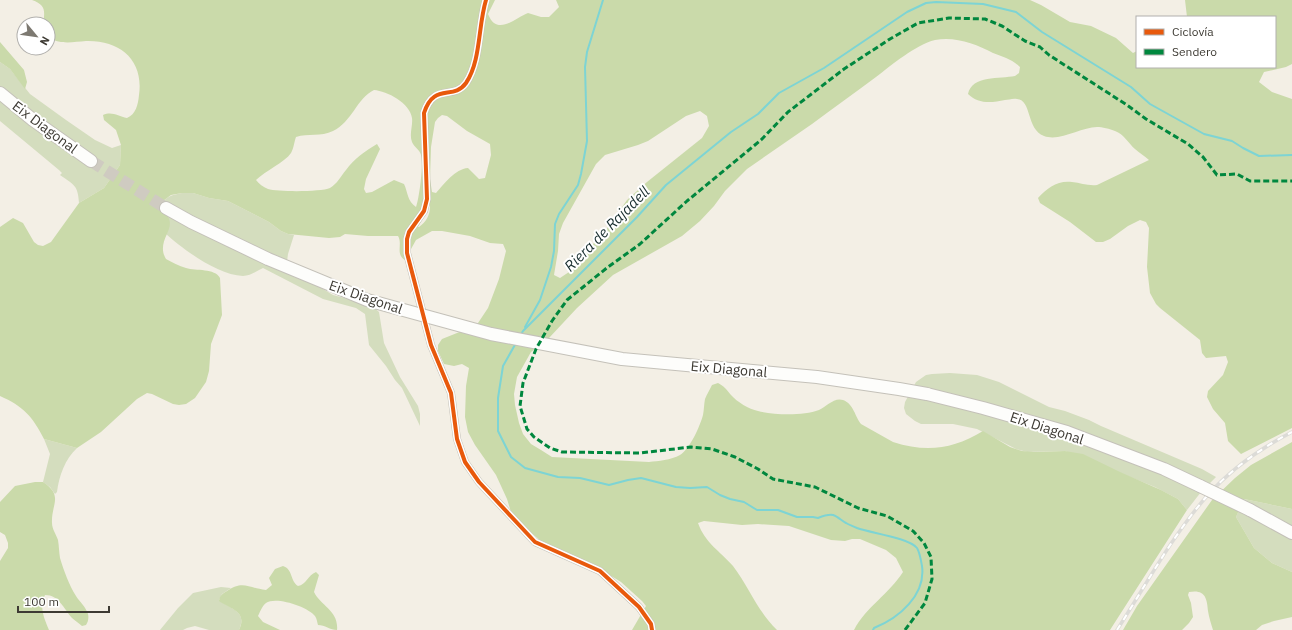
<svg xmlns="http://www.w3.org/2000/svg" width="1292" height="630" font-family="'IBM Plex Sans',sans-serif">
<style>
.green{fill:#d4ddbe}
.forest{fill:#cadaaa;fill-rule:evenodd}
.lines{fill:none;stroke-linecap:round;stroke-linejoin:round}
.stream{stroke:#7dd4d4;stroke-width:2}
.trunk-tunnel{stroke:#cfcbc1;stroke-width:12;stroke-dasharray:12 6;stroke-linecap:butt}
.minor-casing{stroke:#c4c1b9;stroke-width:8}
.trunk-casing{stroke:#c4c1b9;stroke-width:14}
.minor{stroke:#fdfdfb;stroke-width:7}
.trunk{stroke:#fdfdfb;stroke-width:12}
.rail-casing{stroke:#dcdbd7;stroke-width:3.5}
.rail{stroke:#fff;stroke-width:2;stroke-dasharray:6;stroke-linecap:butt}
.trunk-bridge-casing{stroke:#c4c1b9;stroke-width:14;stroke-linecap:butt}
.trunk-bridge{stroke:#fdfdfb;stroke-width:12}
.quiet{stroke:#00873e;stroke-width:3;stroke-dasharray:6 3;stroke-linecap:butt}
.cycleway-casing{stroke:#fff;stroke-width:6}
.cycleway{stroke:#e8590c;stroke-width:4}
.labels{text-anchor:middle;stroke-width:4;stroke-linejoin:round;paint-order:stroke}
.street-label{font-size:14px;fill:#3d3a33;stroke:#fff}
.water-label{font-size:15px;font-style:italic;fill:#182e2f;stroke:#fff}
</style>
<rect width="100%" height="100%" fill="#f3efe5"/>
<!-- green -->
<g class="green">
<path d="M0,62L10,69L30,94L66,120L95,140L112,148L121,145L120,165L104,188L79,203C78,185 74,185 60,175L62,173L59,170L0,121Z"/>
<path d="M182,193H193L209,198L228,201L269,222L281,231L288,234L294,235L288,254L286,269L294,277L318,286L333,295L371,305L379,312L384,343L400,377L418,406L420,414V426L402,388L395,380L386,366L369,345L365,314L356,308L323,299L263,268C257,271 250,276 243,276C218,275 184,250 166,234C171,224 165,214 161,206C165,196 173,195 182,193Z"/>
<polygon points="950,373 977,375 999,382 1049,407 1065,411 1089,420 1101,426 1202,469 1216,477 1201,492 1187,510 1178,499 1155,487 1065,451 1027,452 1016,449 977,429 953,424 921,424 915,421 906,414 904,408 905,402 916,382 926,375 932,374"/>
<path d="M44,439L77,448C65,459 59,476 57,492L55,494L50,487L43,482L50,454Z"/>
<polygon points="1244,499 1292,509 1292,572 1272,563 1254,548 1236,517"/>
<path d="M221,587L231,588L222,594L219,600C230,609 248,611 239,630H209L195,626L187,628L183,630H160L178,608L193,593Z"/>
</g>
<!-- forest -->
<g class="forest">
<path d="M32,0H495L488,14C497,37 515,18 528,13L541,17H549L559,7L556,0H1030L1041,5L1070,22L1091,26L1116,38L1133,53L1137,51V67H1275V17H1187L1185,0H1292V64L1286,67L1264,72L1259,82L1272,92L1292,99V428L1241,454L1228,441L1225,423L1213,409L1207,397L1208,391L1223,375L1228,362L1226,356L1206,358L1202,353L1200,340L1160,308L1156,304L1150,293L1147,267L1149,228L1146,222L1140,220L1128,226L1110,239L1103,242H1096L1070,222L1040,203L1038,198C1047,188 1058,180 1072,182C1081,183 1088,186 1097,185L1149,160C1145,156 1139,153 1135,149C1128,143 1124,134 1115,131C1110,129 1102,127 1097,127C1081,127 1060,142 1044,136C1026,129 1032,100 1017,99C1013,98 1008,100 1005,100C991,103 978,104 968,94C972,75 1000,79 1015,76L1019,73L1020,67C1012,59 1003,57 993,53C976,44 955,36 935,40C915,45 892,65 876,77C855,93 833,108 812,124L747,169L725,191L714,206L700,221L682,236L613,275L577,308L549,338L531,352L517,377L514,394L515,405L519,423L523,434L531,444L541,450L552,457L649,462C658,461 671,460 680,455C690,449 700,426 703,415C704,410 704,404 705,399C707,394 710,389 712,385L718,383C724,386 727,390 731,395C737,402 749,409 758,411C774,415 803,416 819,410C826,407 834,397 843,400C854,404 855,417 861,424L893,442C927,453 953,449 983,431L1010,447L1022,451L1034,452L1065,451L1083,454L1120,472L1161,490L1178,499L1187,510L1110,630H854C866,607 889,594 903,572L896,558L886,550L860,539H852L845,541L831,540L789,526L758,524L742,525L704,521L698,523C705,543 720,551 733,566C749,587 758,612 777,630H632L646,606L642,601L621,582L595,566L541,541L529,531L511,512L507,499L496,475L475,445L468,432L465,417L466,386L469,368L462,364L454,366L444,364L438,351V345L442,339L477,325L478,323L488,308L499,279L506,251L503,244L490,243L470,236L442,231H432L416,240L405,260C395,254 403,244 398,236H368L345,234L340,237L329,238L288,234L281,231L269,222L228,201L209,198L193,193H182L171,195L163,201L161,206C163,210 168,215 169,219C174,231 156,242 166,259C172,262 179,266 186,268C196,271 215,268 220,278L222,315L211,344L209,371L206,382L195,398L186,404L179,405L173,404L152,394L147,393L137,399L101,432L77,448L44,439C33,417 23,406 0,396V227L13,218L23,223L34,242L38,245L43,246L51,242L79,203L104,188L120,165L121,145L116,130L104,120L103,115C112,111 118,116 127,118C136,114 138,105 139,95C144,60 120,40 86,41C73,42 59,45 48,37V24H43C45,11 46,5 32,0ZM374,90C387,91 410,103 412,118C413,126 409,134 412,142C414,147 420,150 421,155C424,162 419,200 416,207C407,201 408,192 404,184L394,180L372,192L366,193L364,189L366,179L380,149L377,144C365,151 354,159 346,170C341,176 337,184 330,188C321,192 278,192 268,189C263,187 259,184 256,180C265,171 285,162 291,153C294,148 294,142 296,137C308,133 321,137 333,131C352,122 357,98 374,90ZM700,111L707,116L709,126L702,138L647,182L627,200L603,234L590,247L569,272L560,278L554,275L558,251L559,234L563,223L596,164L605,155L638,145L648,141L686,116ZM442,115L447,116L467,131L490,144L491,155L485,178L479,179L468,168C455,169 444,184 436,193L432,192L430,179L431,147L435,122L438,118ZM429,200C432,211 428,221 419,227H418L424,216Z"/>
<polygon points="0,42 24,70 27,82 25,89 10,69 0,62"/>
<path d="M1292,442V509L1244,499L1236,517L1254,548L1272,563L1292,572V617L1274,621L1262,625L1256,630H1213C1211,624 1209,617 1208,611C1207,598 1205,589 1189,592L1188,595L1191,603L1193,617L1189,623L1182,630H1123L1137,606L1212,500L1235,478L1251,465Z"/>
<path d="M35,482H43C64,496 51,504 52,523C52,529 56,534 58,540C59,546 59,552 60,558C64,571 69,585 76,596C79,601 86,607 88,614C89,618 88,622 86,625L82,626C79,623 75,621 72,618C64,609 59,595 45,595C39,607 44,618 49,630H0V561L8,548V543L5,535L0,532V502L15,486Z"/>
<path d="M283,566C293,569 290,581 298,586C306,585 308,575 316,572L319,575L314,592C321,606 339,611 337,630C330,630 325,625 318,625C317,622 317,619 315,616C308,607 276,596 266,603C262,606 260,612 258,616L263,622L280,630H239C248,611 230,609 219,601C220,595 222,594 227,591C243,580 248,588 266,590L272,585L269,578L275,569Z"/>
</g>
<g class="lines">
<!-- stream -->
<g class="stream">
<polyline points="525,327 540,300 551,267 554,251 555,224 559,214 578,185 581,174 587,141 585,67 587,52 603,0"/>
<polyline points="520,336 523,331 637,217 666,185 731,132 758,114 779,93 824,68 907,12 926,3 936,2 983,4 1016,12 1042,32 1131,87 1150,104 1204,134 1232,141 1243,148 1259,156 1292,155"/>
<path d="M516,343L503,366L498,398V431L511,457L525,468L558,477L580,478L609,485L628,480L641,478L676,487L690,488L707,487L720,495L730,499L744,502L757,510H778L797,517H813L818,518C823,516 828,514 833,515C837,516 842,521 846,523C849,525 853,526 857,528C871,533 909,538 917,548C920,553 921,561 922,566C926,595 899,618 874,628L873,630"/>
</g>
<!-- trunk-tunnel -->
<polyline class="trunk-tunnel" points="91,161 166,208"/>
<defs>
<path id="minor" d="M486,0C478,26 481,61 466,83C453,101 434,82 424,113L427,199L424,211L409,232L407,239V253L431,345L451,393L457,439L465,462L479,482L535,542L600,571L639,607L651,624L652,630"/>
<g id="trunk">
<polyline points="0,93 33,120 91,161"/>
<polyline points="166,208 191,222 268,259"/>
<polyline points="927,394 983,408 1067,432 1164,469 1200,486"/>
<polyline points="1250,510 1292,533"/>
</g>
</defs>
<!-- minor casing -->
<use href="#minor" class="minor-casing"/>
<!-- trunk casing -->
<use href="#trunk" class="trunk-casing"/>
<!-- minor -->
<use href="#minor" class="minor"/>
<!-- trunk -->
<use href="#trunk" class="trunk"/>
<defs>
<path id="rail" d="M1117,630C1146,585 1172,536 1207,496C1230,470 1261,448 1292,432"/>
</defs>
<!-- rail casing -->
<use href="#rail" class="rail-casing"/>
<!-- rail -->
<use href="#rail" class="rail"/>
<defs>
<g id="trunk-bridge">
<polyline points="268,259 367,300 491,334 622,359 817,377 899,389 927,394"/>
<polyline points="1200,486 1250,510"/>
</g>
</defs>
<!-- trunk-bridge casing -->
<use href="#trunk-bridge" class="trunk-bridge-casing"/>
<!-- trunk-bridge -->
<use href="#trunk-bridge" class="trunk-bridge"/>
<!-- quiet -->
<polyline class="quiet" points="905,630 925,603 932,579 931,557 924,543 913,531 887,516 858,508 815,487 773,479 758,469 735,457 712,449 691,447 640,453 562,452 550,448 534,437 527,429 520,406 523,383 536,349 552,321 567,300 608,267 640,244 687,201 761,140 788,112 844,69 890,39 918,23 949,18 985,19 1002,26 1025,41 1040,47 1049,55 1127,105 1146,119 1188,144 1203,157 1217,175 1237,174 1250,181 1292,181"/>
<defs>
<path id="cycleway" d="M486,0C478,26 481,61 466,83C453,101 434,82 424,113L427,199L424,211L409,232L407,239V253L431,345L451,393L457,439L465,462L479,482L535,542L600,571L639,607L651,624L652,630"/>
</defs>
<!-- cycleway casing -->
<use href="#cycleway" class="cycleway-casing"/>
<!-- cycleway -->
<use href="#cycleway" class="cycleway"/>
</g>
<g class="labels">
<!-- street labels -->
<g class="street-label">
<text transform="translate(45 127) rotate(37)" y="5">Eix Diagonal</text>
<text transform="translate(366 297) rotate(19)" y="5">Eix Diagonal</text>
<text transform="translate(729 369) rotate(5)" y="5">Eix Diagonal</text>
<text transform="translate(1047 428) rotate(18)" y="5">Eix Diagonal</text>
</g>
<!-- water labels -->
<g class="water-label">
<text transform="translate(607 229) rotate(-45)" y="5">Riera de Rajadell</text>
</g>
</g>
<!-- legend -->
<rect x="1136" y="16" width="140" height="52" fill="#ffffff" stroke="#b1b0ad"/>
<rect x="1144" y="29" width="20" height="6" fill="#e8590c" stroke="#b1b0ad"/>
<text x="1172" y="36" font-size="12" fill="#3d3a33">Ciclovía</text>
<rect x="1144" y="49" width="20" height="6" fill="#00873e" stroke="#b1b0ad"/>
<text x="1172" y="56" font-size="12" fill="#3d3a33">Sendero</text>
<!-- north arrow -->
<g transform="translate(36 36) rotate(119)"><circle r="19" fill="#ffffff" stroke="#b1b0ad"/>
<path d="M0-3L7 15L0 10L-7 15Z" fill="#7d7971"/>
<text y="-6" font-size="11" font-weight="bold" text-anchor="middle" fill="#3d3a33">N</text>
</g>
<!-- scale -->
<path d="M18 606v6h91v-6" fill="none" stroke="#3d3a33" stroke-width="2"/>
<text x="24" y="606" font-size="12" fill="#3d3a33" stroke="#ffffff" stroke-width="3" paint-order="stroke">100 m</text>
</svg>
